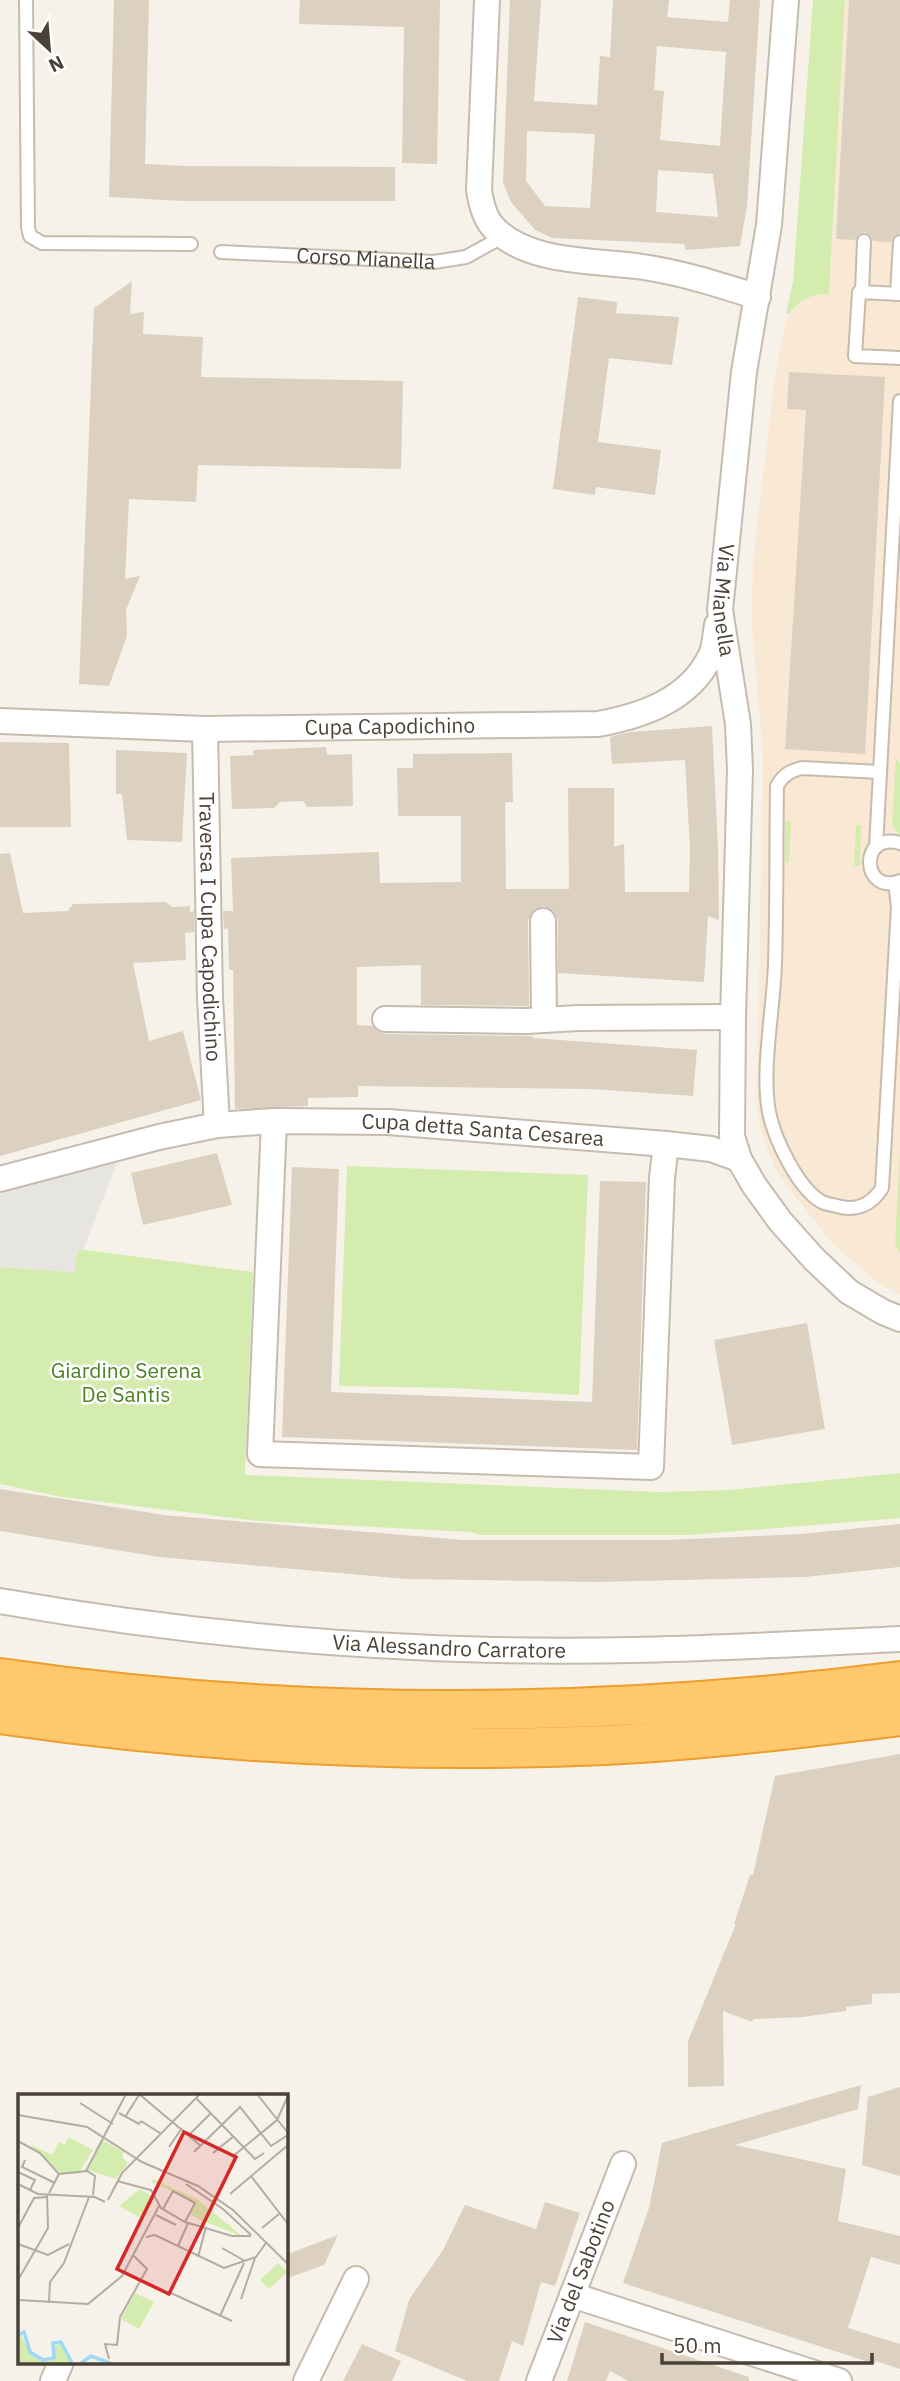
<svg xmlns="http://www.w3.org/2000/svg" width="900" height="2381" font-family="'IBM Plex Sans',sans-serif">
<style>
.commercial{fill:#f9e8d4}
.green{fill:#d4edaf}
.parking{fill:#e7e5e1}
.building{fill:#dcd0c1;fill-rule:evenodd}
.lines{fill:none;stroke-linecap:round;stroke-linejoin:round}
.lane-casing{stroke:#c6bcae;stroke-width:16}
.street-casing{stroke:#c6bcae;stroke-width:28}
.highway-casing{stroke:#ec9e2e;stroke-width:42}
.lane{stroke:#fff;stroke-width:12}
.street{stroke:#fff;stroke-width:24}
.highway{stroke:#ffc86c;stroke-width:38}
.labels{text-anchor:middle;stroke-width:5;stroke-linejoin:round;paint-order:stroke}
.street-label{font-size:21px;fill:#4b4237;stroke:#fff}
.park-label{font-size:21px;fill:#4b8323;stroke:#fff}
.inset-river{fill:none;stroke:#a1d8f7;stroke-width:3.5}
.inset-road{fill:none;stroke:#b2aca2;stroke-width:2}
.view{fill:#d62828;fill-opacity:0.15;stroke:#d62828;stroke-width:3.5}
.inset-edge{fill:none;stroke:#4b4237;stroke-width:3.5}
</style>
<rect width="100%" height="100%" fill="#f6f2ea"/>
<!-- commercial -->
<polygon class="commercial" points="845,0 900,0 900,1294 878,1283 832,1243 788,1187 775,1168 767,1148 760,1126 757,1099 763,757 752,628 753,561 774,384 785,323 796,304 818,294 829,294"/>
<!-- green -->
<g class="green">
<path d="M813,0H845L829,294C811,294 799,300 789,314L786,313L793,282Z"/>
<polygon points="896,758 900,764 900,835 892,826"/>
<polygon points="785,821 791,821 789,863 785,862"/>
<polygon points="856,825 861,825 860,866 854,866"/>
<polygon points="900,1152 900,1253 895,1243"/>
<polygon points="347,1166 588,1175 579,1395 454,1388 339,1386"/>
<polygon points="77,1249 253,1272 245,1475 660,1492 729,1490 900,1473 900,1518 690,1535 480,1535 471,1532 259,1521 62,1497 0,1484 0,1267 74,1272"/>
</g>
<!-- parking -->
<polygon class="parking" points="117,1163 83,1250 77,1250 75,1272 0,1267 0,1185"/>
<!-- building -->
<g class="building">
<polygon points="114,0 149,0 145,164 183,166 395,167 395,201 183,201 109,197"/>
<polygon points="300,0 440,0 437,164 402,163 404,27 299,24"/>
<path d="M510,0H541L534,101L597,105L600,56L610,57L613,0H669L667,17L728,22L730,0H760L747,205L740,246L686,250L684,244L552,238L535,230L511,202L503,183ZM657,46L726,52L720,146L660,140L664,91L654,90ZM527,131L595,134L590,208L545,206L526,181ZM658,170L713,174L718,217L656,212Z"/>
<polygon points="849,0 900,0 900,233 893,237 891,242 873,241 871,236 865,232 859,234 855,240 836,239"/>
<polygon points="132,281 130,314 144,312 143,334 203,337 201,377 403,381 401,469 198,465 196,502 129,499 125,579 140,576 126,610 127,636 109,686 79,684 94,308"/>
<polygon points="578,297 617,302 616,313 679,317 672,365 609,358 598,442 661,450 655,495 596,487 595,495 553,489"/>
<polygon points="789,372 885,377 865,754 785,749 806,410 787,409"/>
<polygon points="712,726 718,847 719,920 708,916 704,982 558,973 558,920 555,913 544,906 535,909 528,920 529,1006 421,1005 421,965 357,967 357,1025 372,1026 377,1031 385,1034 533,1036 533,1038 697,1050 693,1096 592,1089 358,1086 358,1097 308,1098 308,1106 235,1109 233,970 229,970 228,928 224,929 223,911 233,911 231,858 379,852 380,883 461,882 461,816 398,816 397,768 413,768 413,754 512,753 513,802 505,802 506,889 569,889 568,788 614,788 614,847 624,844 625,892 689,892 690,848 685,760 612,764 610,737 630,732"/>
<polygon points="0,742 69,743 71,827 0,827"/>
<polygon points="326,747 327,755 352,754 353,806 307,807 303,801 280,802 274,808 232,809 230,756 254,755 253,750"/>
<polygon points="116,750 187,753 182,842 127,840 122,794 116,794"/>
<polygon points="10,853 23,913 68,911 73,904 166,902 172,907 190,906 190,912 194,911 194,932 185,933 186,960 133,963 149,1041 183,1031 201,1100 0,1156 0,854"/>
<polygon points="217,1153 232,1205 143,1225 131,1173"/>
<polygon points="292,1167 339,1169 331,1392 592,1402 600,1181 646,1182 637,1450 282,1437"/>
<polygon points="807,1323 825,1429 732,1445 714,1340"/>
<polygon points="0,1489 164,1515 464,1540 666,1540 802,1534 900,1524 900,1567 805,1577 598,1582 407,1579 159,1557 0,1531"/>
<polygon points="900,1754 900,1993 872,1994 872,2004 846,2007 846,2011 802,2017 753,2019 752,2022 723,2011 724,2086 688,2087 688,2041 736,1924 734,1924 750,1875 753,1875 775,1776"/>
<polygon points="861,2085 858,2109 735,2145 846,2169 838,2221 900,2236 900,2265 871,2257 848,2328 900,2344 900,2369 876,2361 875,2364 623,2283 649,2208 662,2143"/>
<polygon points="900,2087 900,2176 862,2165 868,2097"/>
<polygon points="545,2202 580,2213 555,2286 541,2282 523,2346 512,2341 499,2381 467,2381 395,2351 409,2300 443,2250 465,2205 536,2229"/>
<polygon points="338,2235 324,2265 285,2279 285,2255"/>
<polygon points="585,2322 749,2377 749,2381 628,2381 610,2371 606,2381 567,2381"/>
<polygon points="362,2344 401,2361 392,2381 343,2381"/>
</g>
<g class="lines">
<defs>
<g id="lane">
<polyline points="26,0 28,227 30,236 42,243 191,244"/>
<path id="s1" d="M221,252L434,262L466,257L504,236"/>
<polyline points="862,292 864,241"/>
<polyline points="897,294 900,242"/>
<polyline points="900,294 859,292 855,356 900,358"/>
<path d="M880,772L802,768C790,771 783,775 777,786C776,845 777,904 775,962C774,1008 761,1069 769,1112C774,1138 798,1189 822,1202C826,1204 833,1205 837,1206C857,1212 872,1204 882,1188L898,907L895,883"/>
<polyline points="876,847 900,401"/>
<path d="M900,881C862,896 858,831 900,843"/>
</g>
<g id="street">
<path d="M487,0L479,190C481,203 485,220 495,229C529,264 598,260 643,267C683,273 720,285 758,297"/>
<path id="s2" d="M786,0L769,225L744,372L720,610L738,724L740,770L733,1017L732,1136L739,1159L754,1185L780,1221L814,1259L849,1292L883,1312L900,1319"/>
<path id="s3" d="M0,721L205,729L598,724C642,716 689,700 710,657C715,648 715,635 717,625"/>
<path id="s4" d="M205,729L210,997L217,1125"/>
<polyline points="543,921 544,1020"/>
<polyline points="385,1019 526,1021 578,1018 733,1017"/>
<polyline points="274,1121 260,1454 651,1467 662,1178 666,1144"/>
<path id="s5" d="M0,1179L159,1137L217,1125L274,1121L388,1122L666,1144L711,1149L739,1159"/>
<path id="s6" d="M0,1601C137,1625 276,1641 414,1647C576,1656 738,1647 900,1639"/>
<polyline points="572,2295 839,2381"/>
<polyline points="53,2381 61,2362"/>
<polyline points="306,2381 356,2279"/>
<path id="s7" d="M539,2381L623,2164"/>
</g>
<g id="highway">
<path d="M0,1678C298,1721 602,1719 900,1681"/>
<path d="M0,1714C200,1743 404,1754 606,1745C704,1740 802,1728 900,1716"/>
</g>
</defs>
<!-- lane casing -->
<use href="#lane" class="lane-casing"/>
<!-- street casing -->
<use href="#street" class="street-casing"/>
<!-- highway casing -->
<use href="#highway" class="highway-casing"/>
<!-- lane -->
<use href="#lane" class="lane"/>
<!-- street -->
<use href="#street" class="street"/>
<!-- highway -->
<use href="#highway" class="highway"/>
</g>
<g class="labels">
<!-- street labels -->
<g class="street-label">
<text dy="7" stroke="none"><textPath href="#s1" startOffset="145">Corso Mianella</textPath></text>
<text dy="7" stroke="none"><textPath href="#s2" startOffset="604">Via Mianella</textPath></text>
<text dy="7" stroke="none"><textPath href="#s3" startOffset="390">Cupa Capodichino</textPath></text>
<text dy="7" stroke="none"><textPath href="#s4" startOffset="198">Traversa I Cupa Capodichino</textPath></text>
<text dy="7" stroke="none"><textPath href="#s5" startOffset="490">Cupa detta Santa Cesarea</textPath></text>
<text dy="7" stroke="none"><textPath href="#s6" startOffset="452">Via Alessandro Carratore</textPath></text>
<text dy="7" stroke="none"><textPath href="#s7" startOffset="117">Via del Sabotino</textPath></text>
</g>
<!-- park labels -->
<g class="park-label">
<text x="126" y="1378">Giardino Serena<tspan x="126" dy="24">De Santis</tspan></text>
</g>
</g>
<!-- overview -->
<g transform="translate(18 2094)">
<rect width="270" height="270" fill="#f6f2ea"/>
<path d="M51,43L75,56L60,80L43,79L11,50L35,61L41,48L47,50ZM84,46L106,58L104,63L110,69L98,85L70,76ZM135,85L179,105L224,142L182,126L172,120L178,108L133,88ZM122,95L135,103L123,124L101,112ZM260,169L269,178L251,195L242,186ZM117,199L136,208L121,235L103,225ZM2,239L13,261L32,267L37,262L35,252L43,249L53,269H0Z" fill="#d4edaf"/>
<path class="inset-river" d="M0,241L6,238L12,258L25,266L36,264L35,249L43,248L54,269M63,269L73,262L92,269"/>
<path class="inset-road" d="M121,0L183,52M239,0L270,39M178,4L237,65L246,59M62,9L95,30M101,19L121,30L123,27M0,21L69,33L124,68L180,92L215,116L270,170M107,23L121,1M123,27L142,39M171,41L193,19M0,47L22,59L41,80M151,53L164,34M176,58L222,13L253,52L270,41M195,59L216,42M214,63L259,26L270,2M7,66L4,73L37,89M68,77L108,0M0,78L17,86L12,96M233,82L270,130M99,87L133,96L143,114L167,128L214,142H233M0,90L20,100L77,103L87,108M168,90L205,115L233,141M31,99L41,80L69,77L77,82L75,101M212,100L270,51M90,106L104,79L182,0M145,115L155,97L177,109L167,128M138,121L158,131M0,134L16,104L28,103M244,134L261,120M128,143L137,141L206,174L238,163L248,149M0,150L30,161L51,150M160,152L170,129M204,154L227,167M180,163L188,133M0,186L30,134L29,101M153,199L214,227M223,205L237,164M0,206L70,210L104,182L141,112M31,208L32,188L46,169L71,103M202,222L226,169M91,265L87,250L99,251L102,223L129,175L116,162"/>
<path class="view" d="M166,38L218,63L151,200L99,175Z"/>
<rect width="270" height="270" class="inset-edge"/>
</g>
<!-- north arrow -->
<g transform="translate(49 49) rotate(154)" stroke="#ffffff" stroke-width="5" paint-order="stroke">
<path d="M0-5L12 26L0 18L-12 26Z" fill="#4b4237"/>
<text y="-10" font-size="19" font-weight="bold" text-anchor="middle" fill="#4b4237">N</text>
</g>
<!-- scale -->
<path d="M662 2353v10h210v-10" fill="none" stroke="#4b4237" stroke-width="3.5"/>
<text x="673" y="2353" font-size="21" fill="#4b4237" stroke="#ffffff" stroke-width="5" paint-order="stroke">50 m</text>
</svg>
